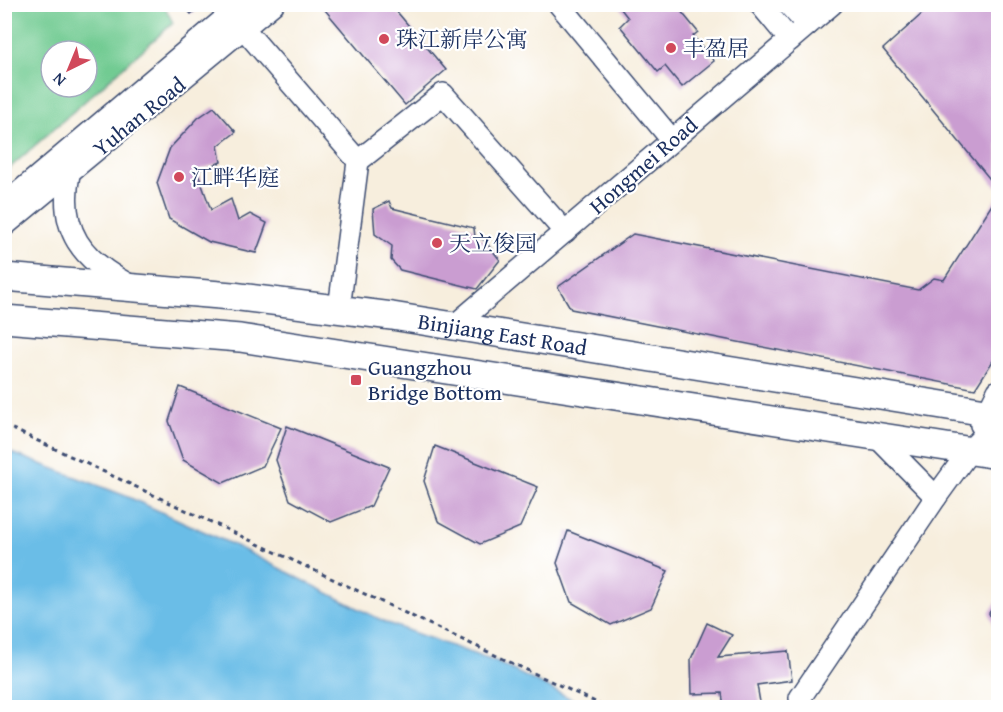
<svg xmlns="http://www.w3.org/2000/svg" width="1003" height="712" font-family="'Gentium Book Plus','Noto Serif SC',serif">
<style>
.green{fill:#71cb92;stroke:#467d78;stroke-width:1.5;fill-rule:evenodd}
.water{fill:#6bbde7;stroke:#4376a2;stroke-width:1.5}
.building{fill:#ca9dd1}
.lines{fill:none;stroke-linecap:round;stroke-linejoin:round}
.minor-casing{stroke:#3c4c71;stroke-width:24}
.major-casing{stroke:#3c4c71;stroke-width:30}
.path{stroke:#3c4c71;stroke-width:3;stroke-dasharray:4.5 4.5;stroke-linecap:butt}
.minor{stroke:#fff;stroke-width:21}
.major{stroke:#fff;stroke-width:27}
.poi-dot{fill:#d1495b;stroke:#fff;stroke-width:2}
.labels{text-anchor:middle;stroke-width:4.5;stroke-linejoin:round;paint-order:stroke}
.poi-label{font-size:22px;fill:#1b2f5e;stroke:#fff;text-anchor:start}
.street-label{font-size:22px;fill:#1b2f5e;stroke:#fff}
</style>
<rect width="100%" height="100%" fill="#fff"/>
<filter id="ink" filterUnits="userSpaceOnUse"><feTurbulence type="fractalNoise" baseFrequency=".0167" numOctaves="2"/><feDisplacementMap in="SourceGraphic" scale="12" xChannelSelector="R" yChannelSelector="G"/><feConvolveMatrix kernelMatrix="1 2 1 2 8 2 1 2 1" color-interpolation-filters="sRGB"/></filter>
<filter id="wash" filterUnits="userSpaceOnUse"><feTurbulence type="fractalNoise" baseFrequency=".008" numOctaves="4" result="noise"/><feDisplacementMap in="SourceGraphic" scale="24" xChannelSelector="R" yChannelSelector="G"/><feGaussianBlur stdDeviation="1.35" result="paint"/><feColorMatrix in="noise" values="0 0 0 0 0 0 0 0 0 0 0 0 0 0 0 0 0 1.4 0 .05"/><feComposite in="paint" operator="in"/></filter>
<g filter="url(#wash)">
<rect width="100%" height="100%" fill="#f7eedd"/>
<!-- green -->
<path class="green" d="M5,4L164,5L173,23L5,172ZM51,51H87V87H51Z"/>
<!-- water -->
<polygon class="water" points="4,450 126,496 236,546 387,623 496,662 588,707 5,707"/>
<g id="blocks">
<!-- building -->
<g class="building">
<polygon points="182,4 203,4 191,14"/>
<polygon points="320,4 397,4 393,7 446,70 405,105"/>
<polygon points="617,4 675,4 698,32 693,36 714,61 682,87 665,66 658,72 620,26 628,18"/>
<polygon points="933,4 998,4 998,189 883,49"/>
<polygon points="214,107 236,132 218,146 221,162 197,171 211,210 231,199 238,221 250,214 267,223 256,253 209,242 169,219 157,183 170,148 198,118"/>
<polygon points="998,195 998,353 975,389 571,309 558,287 633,234 918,290 934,278 944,280"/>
<polygon points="389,201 392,208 474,228 475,237 484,240 500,260 477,289 400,270 391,260 392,246 375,234 373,209"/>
<polygon points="180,387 281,428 263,466 223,483 183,460 169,421"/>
<polygon points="287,426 389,467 371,506 331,522 290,500 276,460"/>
<polygon points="435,446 538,487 520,527 480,544 438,521 424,481"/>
<polygon points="568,531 668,571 651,608 611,625 571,602 557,563"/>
<polygon points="998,600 998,635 989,613"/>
<polygon points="707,623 732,635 718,657 788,651 792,680 757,685 761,708 724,708 722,693 692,694 691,659"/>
</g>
</g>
</g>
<g filter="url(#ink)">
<use href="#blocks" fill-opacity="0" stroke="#3c4c71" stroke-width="1.5"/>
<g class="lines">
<defs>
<g id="minor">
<polyline points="559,4 672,140"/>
<polyline points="760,4 790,40"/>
<polyline points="788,4 807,25"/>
<polyline points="244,29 358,161 339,309"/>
<polyline points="358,161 443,94 565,232"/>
<path d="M69,174C58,231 82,260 131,286"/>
<polyline points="4,205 242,4"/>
<polyline points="4,226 273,4"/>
<polyline points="454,326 832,4"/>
<polyline points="981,425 998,391"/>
<polyline points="936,497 970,450 998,421"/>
<polyline points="800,698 936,497 875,435"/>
</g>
<g id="major">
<path id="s1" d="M4,277L232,296L392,316L998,414"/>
<polyline points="4,319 240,338 998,455"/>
</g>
</defs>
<!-- minor casing -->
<use href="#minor" class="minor-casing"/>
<!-- major casing -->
<use href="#major" class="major-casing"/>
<!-- path -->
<polyline class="path" points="4,425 608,708"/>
<!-- minor -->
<use href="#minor" class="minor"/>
<!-- major -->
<use href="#major" class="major"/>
</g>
</g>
<!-- markers -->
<g class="poi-dot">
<circle cx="384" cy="39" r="6"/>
<circle cx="671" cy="48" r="6"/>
<circle cx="179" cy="177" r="6"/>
<circle cx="437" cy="243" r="6"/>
<rect x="350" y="374" width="12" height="12" rx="3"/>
</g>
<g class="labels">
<!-- poi labels -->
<g class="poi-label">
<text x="396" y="47">珠江新岸公寓</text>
<text x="683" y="56">丰盈居</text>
<text x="191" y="185">江畔华庭</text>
<text x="449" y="251">天立俊园</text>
<text x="368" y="375">Guangzhou<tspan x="368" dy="25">Bridge Bottom</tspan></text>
</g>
<!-- street labels -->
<g class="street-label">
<text transform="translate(139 116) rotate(-39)" y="8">Yuhan Road</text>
<text transform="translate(643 165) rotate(-41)" y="8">Hongmei Road</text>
<text dy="8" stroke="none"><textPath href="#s1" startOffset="502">Binjiang East Road</textPath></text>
</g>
</g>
<!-- margin -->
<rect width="1003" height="712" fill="none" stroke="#fff" stroke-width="24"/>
<!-- north arrow -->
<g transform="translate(69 69) rotate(223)"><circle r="28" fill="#ffffff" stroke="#a4acbf" stroke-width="1.5"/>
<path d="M0-4.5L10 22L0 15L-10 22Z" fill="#d1495b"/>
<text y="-9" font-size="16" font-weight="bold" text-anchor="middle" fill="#1b2f5e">N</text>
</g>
</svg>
